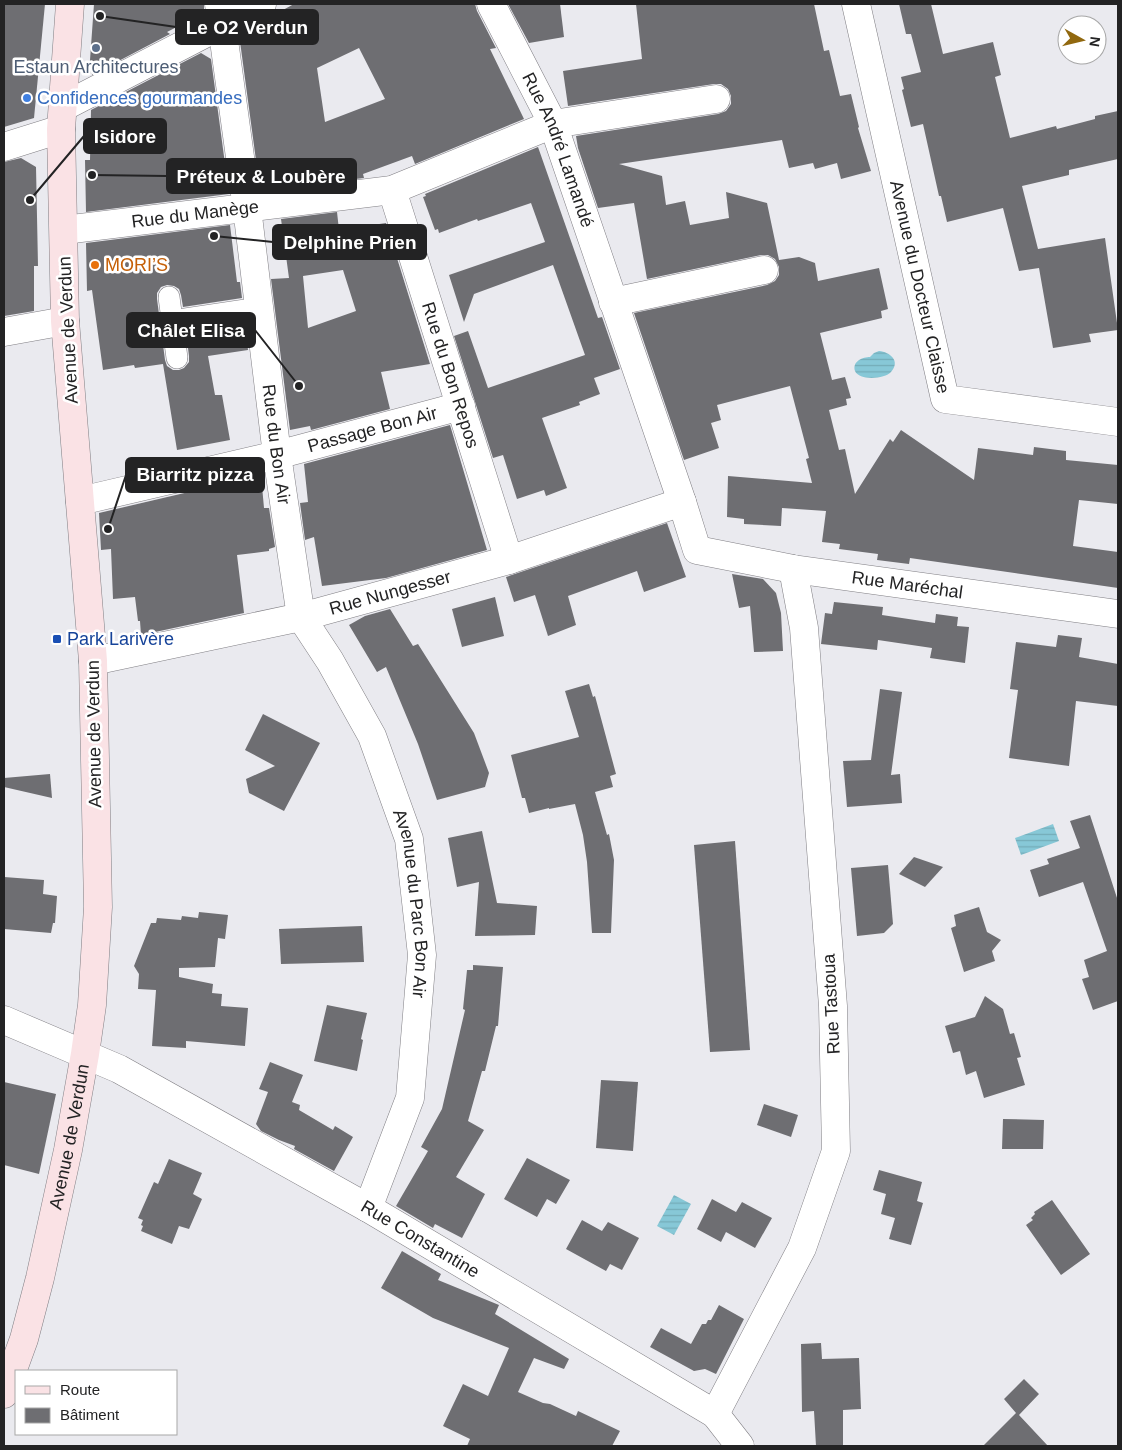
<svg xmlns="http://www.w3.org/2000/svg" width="1122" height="1450" font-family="Helvetica,sans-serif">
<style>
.water{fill:url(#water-rules)}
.building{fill:#6e6e72;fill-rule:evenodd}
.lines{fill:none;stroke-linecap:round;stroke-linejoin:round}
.pedestrian-casing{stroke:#807f84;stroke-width:22}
.minor-casing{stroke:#807f84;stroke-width:29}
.secondary-casing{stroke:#807f84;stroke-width:29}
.pedestrian{stroke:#fff;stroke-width:21}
.minor{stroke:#fff;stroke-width:28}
.secondary{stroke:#fae2e5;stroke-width:28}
.service-dot{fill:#5c6f8a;stroke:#fff;stroke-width:2}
.shop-dot{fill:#3f7fe0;stroke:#fff;stroke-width:2}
.food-dot{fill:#e8710a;stroke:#fff;stroke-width:2}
.transit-dot{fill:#1a4fb4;stroke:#fff;stroke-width:2}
.labels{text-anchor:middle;stroke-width:5;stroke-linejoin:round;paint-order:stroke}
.service-label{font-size:18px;fill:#4e5e75;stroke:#fff}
.shop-label{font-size:18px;fill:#366cbe;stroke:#fff;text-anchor:start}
.street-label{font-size:18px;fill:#232324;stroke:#fff}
.food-label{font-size:18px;fill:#c56008;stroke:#fff;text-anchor:start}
.transit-label{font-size:18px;fill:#164399;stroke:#fff;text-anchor:start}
.leader{fill:none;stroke:#232324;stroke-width:2}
.callout-dot{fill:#232324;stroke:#fff;stroke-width:2}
.callout{fill:#232324;stroke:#232324;stroke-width:2}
.callout-label{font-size:19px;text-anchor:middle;font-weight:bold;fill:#fff}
</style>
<defs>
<pattern id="water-rules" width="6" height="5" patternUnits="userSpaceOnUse" patternTransform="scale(1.25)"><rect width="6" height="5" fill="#87c8d7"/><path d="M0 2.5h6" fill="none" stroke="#74acb8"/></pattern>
</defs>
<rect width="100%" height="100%" fill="#eaeaef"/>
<!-- water -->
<g class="water">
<path d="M879,351C890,352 901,361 891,372C885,379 859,381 855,371C852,361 863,357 870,357L874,353Z"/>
<polygon points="1053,824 1059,841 1021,855 1015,838"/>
<polygon points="674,1195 691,1204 674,1235 657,1226"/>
</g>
<!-- building -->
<g class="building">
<polygon points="4,4 45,4 34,118 4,127"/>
<polygon points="94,4 204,4 204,13 167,32 170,34 92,75 92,73 89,74"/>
<path d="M294,4H475L477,11L496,48L490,49L524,119L415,164L412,156L363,174L364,178L260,190L239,34ZM359,48L385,99L325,122L317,68Z"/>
<polygon points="508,4 560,4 564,37 529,43"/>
<polygon points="636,4 814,4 824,51 829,50 840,96 851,94 859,127 858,128 871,171 841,179 837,163 815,169 813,163 789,168 782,140 619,164 662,176 666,205 685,201 690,225 729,218 726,192 767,203 779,260 799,257 815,263 818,281 879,268 888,309 881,311 882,318 820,333 832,380 845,377 851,398 846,399 847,405 829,410 839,450 845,449 855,494 890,439 893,442 901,430 974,480 978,448 1033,455 1034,447 1066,451 1066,460 1118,465 1118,504 1079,500 1073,546 1118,552 1118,588 910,558 909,564 877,560 878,554 839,549 840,544 822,542 826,511 782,508 781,526 744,524 744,519 727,517 728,476 812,483 806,459 809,458 790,386 717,405 721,420 711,423 719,448 684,460 634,313 767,285 775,281 779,275 779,267 775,259 768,255 761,255 647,279 634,203 598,208 578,148 576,136 718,114 726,111 731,104 731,96 728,89 721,84 714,84 568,106 563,71 642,59"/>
<polygon points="899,4 931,4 943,54 993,42 1001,75 995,77 1010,138 1056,126 1057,129 1095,119 1095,116 1118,111 1118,159 1069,170 1069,175 1022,186 1038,249 1105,238 1118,330 1089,334 1091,342 1053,348 1039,268 1019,271 1003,208 947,222 941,196 939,196 923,124 911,127 902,90 904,89 901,77 921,72 911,34 906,34"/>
<polygon points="201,53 211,59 229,194 86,212 85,160 90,160 91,110"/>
<polygon points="538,147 598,318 602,317 620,369 594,378 600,394 579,402 580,405 542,418 567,488 546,496 544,490 517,499 503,455 493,458 454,336 468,331 488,388 585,355 553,265 474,294 464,322 449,275 545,242 531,203 478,221 477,219 439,233 438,229 435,230 423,197 426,196 425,194"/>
<polygon points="21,158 36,167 38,266 34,266 34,311 4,316 4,162"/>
<path d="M337,212L339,230L386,223L430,364L381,372L390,409L311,430L310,426L290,430L271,279L289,278L281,219ZM343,270L356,311L308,328L303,276Z"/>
<polygon points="230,225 237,282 240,282 242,298 183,307 181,295 179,289 174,286 167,285 161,287 157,293 157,299 165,360 167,366 173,370 179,370 184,368 189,362 189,356 186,332 245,323 248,350 208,356 215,395 222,395 230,440 177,450 163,364 135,368 134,365 103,370 92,290 87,291 86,243"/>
<polygon points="450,425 487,550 386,578 322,586 314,537 305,540 300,503 308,502 304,464"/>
<polygon points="261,475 264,508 269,508 275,547 269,549 269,551 237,555 244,613 141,635 140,621 138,621 135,597 113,599 111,549 101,550 99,513"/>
<polygon points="667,523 686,577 644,592 637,571 568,596 576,625 548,636 535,595 514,602 506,577"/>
<polygon points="732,574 763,579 776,593 781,613 783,651 754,652 750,606 739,608"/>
<polygon points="495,597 504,636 462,647 452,609"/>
<polygon points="834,602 883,607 882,615 935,623 936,614 958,617 957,626 969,627 965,663 930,658 932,648 878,640 877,650 821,644 825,613 832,614"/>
<polygon points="390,609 413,646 418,644 474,733 489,773 485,787 437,800 418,744 386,667 377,672 349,625 365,616"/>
<polygon points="1058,635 1082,638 1079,657 1118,664 1118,706 1076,701 1069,766 1009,758 1018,690 1010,689 1016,642 1056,647"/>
<polygon points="589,684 593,697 595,696 616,774 610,776 613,787 595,792 607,835 609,834 614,860 611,933 592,933 587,862 583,835 575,804 549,809 549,808 529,813 525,798 522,798 511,755 579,737 565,691"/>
<polygon points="880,689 902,692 891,775 900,774 902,803 847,807 843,761 871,760"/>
<polygon points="263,714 320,743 284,811 249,793 246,779 275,766 245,750"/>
<polygon points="50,774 52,798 4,787 4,778"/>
<polygon points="1090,815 1118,901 1118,1001 1093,1010 1082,979 1089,977 1084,960 1107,951 1083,882 1039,897 1030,870 1049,864 1047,859 1080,848 1070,821"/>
<polygon points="482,831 497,903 537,906 535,935 475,936 479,882 457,887 448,838"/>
<polygon points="735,841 750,1050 710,1052 694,845"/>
<polygon points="914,857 943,867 925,887 899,874"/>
<polygon points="888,865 893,924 884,933 857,936 851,868"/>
<polygon points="4,877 44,880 43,894 57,896 55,923 53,923 51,933 4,929"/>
<polygon points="979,907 987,932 1001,940 992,951 995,961 964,972 951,928 956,926 954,915"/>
<polygon points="199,912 228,915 225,939 218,938 215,967 179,968 179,977 213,984 212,993 222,994 221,1006 248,1008 245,1046 186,1041 186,1048 152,1046 156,990 138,989 139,974 134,966 151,923 156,923 157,918 181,920 182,916 198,918"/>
<polygon points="362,926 364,962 281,964 279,929"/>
<polygon points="473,965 503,967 498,1026 496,1026 485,1071 482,1071 468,1121 484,1130 456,1177 485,1194 462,1238 435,1224 433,1228 396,1206 428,1151 421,1147 442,1109 465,1010 463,1009 467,970 473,970"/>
<polygon points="985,996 1003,1009 1010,1034 1014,1033 1021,1057 1017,1058 1025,1085 984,1098 976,1071 966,1075 960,1051 953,1053 945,1026 975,1017"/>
<polygon points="327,1005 367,1013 361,1039 363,1040 357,1071 314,1061"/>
<polygon points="270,1062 303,1075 292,1102 300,1105 299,1110 333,1130 335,1126 353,1137 334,1171 294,1149 295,1146 279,1140 261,1131 256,1124 268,1092 259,1089"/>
<polygon points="601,1080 638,1082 633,1151 596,1148"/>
<polygon points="4,1082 56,1094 39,1174 4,1165"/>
<polygon points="764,1104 798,1115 791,1137 757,1125"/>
<polygon points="1003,1119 1044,1120 1043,1149 1002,1149"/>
<polygon points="527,1158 570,1180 556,1204 547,1199 537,1217 504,1199"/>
<polygon points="169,1159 202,1173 193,1194 202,1199 189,1229 179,1226 172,1244 141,1231 143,1226 141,1225 143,1220 138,1218 154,1182 158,1184"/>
<polygon points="879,1170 922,1182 917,1201 923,1203 911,1245 889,1239 895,1218 881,1214 886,1194 873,1190"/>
<polygon points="712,1199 736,1212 742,1202 772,1218 755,1248 726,1232 721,1242 697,1229"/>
<polygon points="1052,1200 1090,1254 1061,1275 1026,1225 1033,1220 1031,1218 1035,1214 1034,1212"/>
<polygon points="582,1220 602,1231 608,1222 639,1238 622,1270 610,1264 606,1271 566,1249"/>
<polygon points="402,1251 441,1274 438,1280 499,1305 495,1314 569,1359 564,1369 534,1358 518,1392 543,1403 550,1404 576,1416 578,1411 620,1431 612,1446 467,1446 470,1439 443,1426 463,1384 488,1396 509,1348 433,1318 381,1288"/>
<polygon points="719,1305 744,1319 716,1374 705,1369 694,1371 650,1347 661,1328 691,1344 702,1324 706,1324 708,1320 711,1320"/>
<polygon points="821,1343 822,1359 859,1358 861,1409 843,1410 843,1446 816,1446 814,1411 802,1412 801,1344"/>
<polygon points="1024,1379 1039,1394 1019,1415 1048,1446 983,1446 1016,1413 1004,1399"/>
</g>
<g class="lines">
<defs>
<g id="pedestrian">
<polyline points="169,297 177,358"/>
<polyline points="172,321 259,308"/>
</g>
<g id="minor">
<path id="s1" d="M219,4L247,208L277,455L301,617L330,661L372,736L409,839L422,955L410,1098L368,1208"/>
<path id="s2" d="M491,4L553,124L682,502L697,550L793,569L1118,614"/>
<path id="s3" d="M856,4L945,399L1118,422"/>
<polyline points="63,107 262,4"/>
<polyline points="4,147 61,129"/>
<path id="s4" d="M392,190L509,560"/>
<path id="s5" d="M64,230L392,190L553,124L716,99"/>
<polyline points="613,302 764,270"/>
<polyline points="4,332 65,321"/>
<path id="s6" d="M80,501L277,455L461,406"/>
<path id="s7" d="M93,661L301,617L509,560L682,502"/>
<path id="s8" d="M4,1020L119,1069L368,1208L715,1414L740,1446"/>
<polyline points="715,1414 802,1248 836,1151 833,1006 804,628 793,569"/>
</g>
<g id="secondary">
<path id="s9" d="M4,1394L24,1339L40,1278L68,1150L85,1054L92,1005L98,907L93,661L65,321L61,129L70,4"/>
</g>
</defs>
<!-- pedestrian casing -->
<use href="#pedestrian" class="pedestrian-casing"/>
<!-- minor casing -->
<use href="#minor" class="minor-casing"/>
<!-- secondary casing -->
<use href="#secondary" class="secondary-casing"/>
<!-- pedestrian -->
<use href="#pedestrian" class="pedestrian"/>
<!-- minor -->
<use href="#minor" class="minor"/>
<!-- secondary -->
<use href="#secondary" class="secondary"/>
</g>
<!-- markers -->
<circle class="service-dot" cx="96" cy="48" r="5"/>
<circle class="shop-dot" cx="27" cy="98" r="5"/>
<circle class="food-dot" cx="95" cy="265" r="5"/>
<rect class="transit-dot" x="52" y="634" width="10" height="10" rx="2.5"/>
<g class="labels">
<!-- service labels -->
<g class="service-label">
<text x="96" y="73">Estaun Architectures</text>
</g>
<!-- shop labels -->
<g class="shop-label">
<text x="37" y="104">Confidences gourmandes</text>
</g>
<!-- street labels -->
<g class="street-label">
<text dy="6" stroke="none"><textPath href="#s2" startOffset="161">Rue André Lamandé</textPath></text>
<text dy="6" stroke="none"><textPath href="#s5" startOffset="132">Rue du Manège</textPath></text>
<text dy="6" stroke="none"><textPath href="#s3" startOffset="290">Avenue du Docteur Claisse</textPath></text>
<text transform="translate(68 330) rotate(-93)" y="6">Avenue de Verdun</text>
<text dy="6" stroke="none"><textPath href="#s4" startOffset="194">Rue du Bon Repos</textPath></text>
<text dy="6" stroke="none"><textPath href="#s6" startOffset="301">Passage Bon Air</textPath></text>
<text dy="6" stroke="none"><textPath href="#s1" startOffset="444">Rue du Bon Air</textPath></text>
<text dy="6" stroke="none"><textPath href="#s2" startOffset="798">Rue Maréchal</textPath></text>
<text dy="6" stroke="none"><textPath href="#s7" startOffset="305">Rue Nungesser</textPath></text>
<text transform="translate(94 734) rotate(-91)" y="6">Avenue de Verdun</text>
<text dy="6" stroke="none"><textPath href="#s1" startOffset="931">Avenue du Parc Bon Air</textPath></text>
<text transform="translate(831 1004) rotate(-93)" y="6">Rue Tastoua</text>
<text dy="6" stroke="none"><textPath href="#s9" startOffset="266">Avenue de Verdun</textPath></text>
<text dy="6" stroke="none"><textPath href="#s8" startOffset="471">Rue Constantine</textPath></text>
</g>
<!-- food labels -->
<g class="food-label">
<text x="105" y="271">MORI’S</text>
</g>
<!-- transit labels -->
<g class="transit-label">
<text x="67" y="645">Park Larivère</text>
</g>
</g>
<!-- callouts -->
<path class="leader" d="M100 16L176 27M30 200L84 136M92 175L167 176M214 236L273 242M299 386L255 330M108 529L126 475"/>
<g class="callout-dot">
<circle cx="100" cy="16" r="5"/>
<circle cx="30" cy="200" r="5"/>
<circle cx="92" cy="175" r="5"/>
<circle cx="214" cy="236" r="5"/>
<circle cx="299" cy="386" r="5"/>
<circle cx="108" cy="529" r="5"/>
</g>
<g class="callout">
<rect x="176" y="10" width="142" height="34" rx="5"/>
<rect x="84" y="119" width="82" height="34" rx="5"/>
<rect x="167" y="159" width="189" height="34" rx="5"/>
<rect x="273" y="225" width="153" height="34" rx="5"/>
<rect x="127" y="313" width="128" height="34" rx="5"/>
<rect x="126" y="458" width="138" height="34" rx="5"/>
</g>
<g class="callout-label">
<text x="247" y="34">Le O2 Verdun</text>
<text x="125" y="143">Isidore</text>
<text x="261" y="183">Préteux &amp; Loubère</text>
<text x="350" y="249">Delphine Prien</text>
<text x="191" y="337">Châlet Elisa</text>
<text x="195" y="481">Biarritz pizza</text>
</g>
<!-- border -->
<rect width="1122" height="1450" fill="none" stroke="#232324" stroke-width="10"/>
<!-- legend -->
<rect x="15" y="1370" width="162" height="65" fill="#ffffff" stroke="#a7a7a7"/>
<rect x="25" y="1386" width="25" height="8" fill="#fae2e5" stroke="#a7a7a7"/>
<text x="60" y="1395" font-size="15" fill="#232324">Route</text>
<rect x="25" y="1408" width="25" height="15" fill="#6e6e72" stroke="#a7a7a7"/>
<text x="60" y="1420" font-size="15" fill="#232324">Bâtiment</text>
<!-- north arrow -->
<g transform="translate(1082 40) rotate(98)"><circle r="24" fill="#ffffff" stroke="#a7a7a7"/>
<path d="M0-4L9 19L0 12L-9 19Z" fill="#91680f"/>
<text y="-8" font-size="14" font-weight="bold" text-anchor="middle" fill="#232324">N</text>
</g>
</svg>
